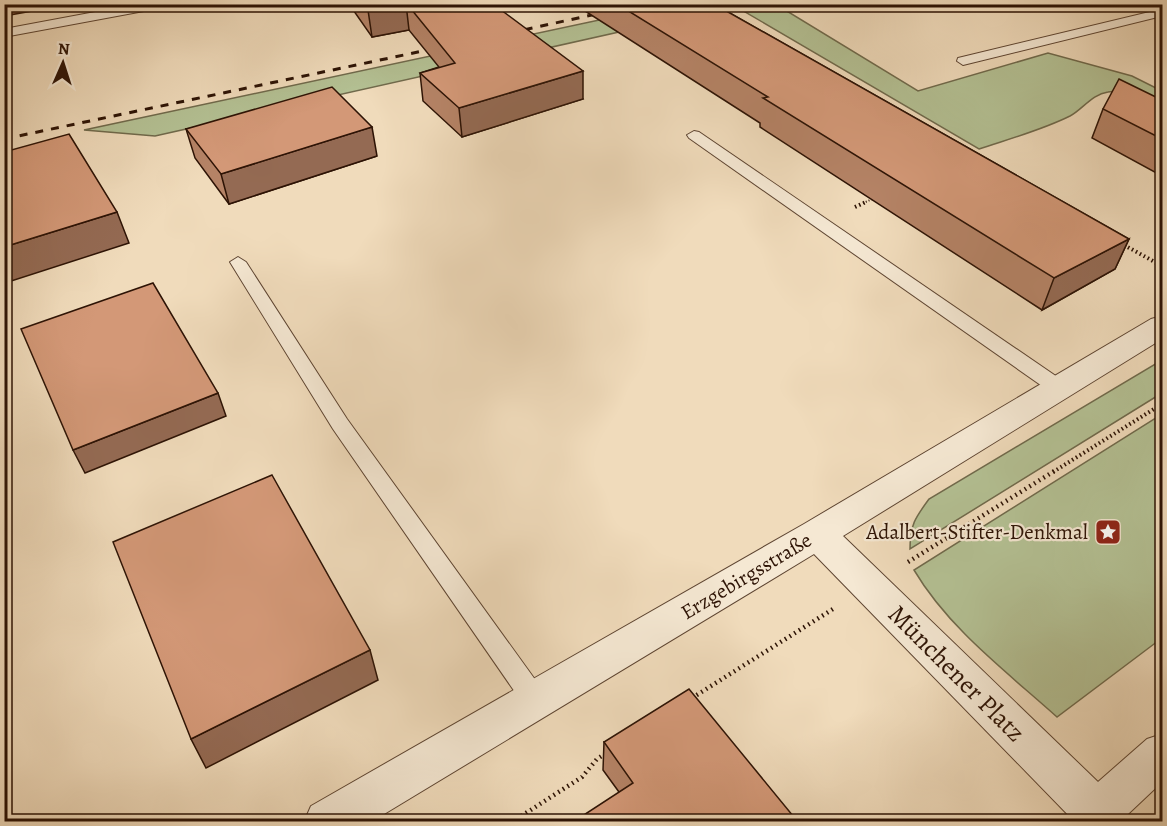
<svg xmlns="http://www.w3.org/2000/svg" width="1167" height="826" font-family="Alegreya,serif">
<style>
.green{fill:#b4c194;stroke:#706a4c;stroke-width:1.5}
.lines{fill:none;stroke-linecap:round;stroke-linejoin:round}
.service-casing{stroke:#5e4532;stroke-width:2}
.minor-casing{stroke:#5e4532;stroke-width:2}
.path-far2{stroke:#2d1305;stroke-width:2;stroke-dasharray:1 2;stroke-linecap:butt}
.path-far1{stroke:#2d1305;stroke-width:4;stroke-dasharray:1.5 3;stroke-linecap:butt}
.path{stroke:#2d1305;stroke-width:4.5;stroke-dasharray:1.5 4;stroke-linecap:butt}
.service{fill:#f5e8d3;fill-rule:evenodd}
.minor{fill:#f5e8d3;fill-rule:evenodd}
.rail{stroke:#2d1305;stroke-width:3;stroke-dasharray:8 8;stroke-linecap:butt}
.wall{fill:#b58366;stroke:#2d1305;stroke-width:1.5}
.shaded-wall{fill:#946a53;stroke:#2d1305;stroke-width:1.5}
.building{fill:#d39877;stroke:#2d1305;stroke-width:1.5}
.labels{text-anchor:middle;stroke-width:4.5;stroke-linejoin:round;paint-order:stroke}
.poi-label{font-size:21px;fill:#2d1305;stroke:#f5e8d3;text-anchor:end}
.street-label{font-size:21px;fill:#2d1305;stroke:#f5e8d3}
.near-street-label{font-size:26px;fill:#2d1305;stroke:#f5e8d3}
</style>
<rect width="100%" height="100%" fill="#f0dbbb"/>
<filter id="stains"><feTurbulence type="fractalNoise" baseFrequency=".00333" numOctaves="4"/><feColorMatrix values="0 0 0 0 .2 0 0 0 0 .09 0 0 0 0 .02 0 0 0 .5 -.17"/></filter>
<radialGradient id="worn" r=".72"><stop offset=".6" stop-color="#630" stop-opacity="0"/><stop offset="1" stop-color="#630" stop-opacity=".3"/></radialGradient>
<g class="green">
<path d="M674 4 777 5 918 91 1048 53 1132 76 1162 91V99C1146 96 1125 89 1108 92 1092 94 1083 109 1070 116 1042 130 1009 139 979 149L735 6 155 136 84 130Z"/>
<path d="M1162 360V393L910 549C910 525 915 518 929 499Z"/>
<path d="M1162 414V638L1057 717C1007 672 949 629 914 570Z"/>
</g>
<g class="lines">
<defs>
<g id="service">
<polygon points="138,4 166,4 160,8 4,37 4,29"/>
<polygon points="1162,9 1162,16 963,65 957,61 958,58"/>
<polygon points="694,131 699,132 1066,383 1069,388 1066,393 1059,395 1052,393 689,138 687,135"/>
<polygon points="238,257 246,262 347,419 544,692 547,700 544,708 535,711 526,708 333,429 230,262"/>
</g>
<polygon id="minor" points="1162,316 1162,339 843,536 1098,782 1147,739 1162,734 1162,782 1127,815 1130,822 1075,822 814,554 371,822 304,822 311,806 804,524 1151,319"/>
</defs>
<use href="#service" class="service-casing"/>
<use href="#minor" class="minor-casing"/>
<polyline class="path-far2" points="863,203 875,198"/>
<g class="path-far1">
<polyline points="855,207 866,202"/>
<polyline points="1124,245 1162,266"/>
<polyline points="1053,472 1162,404"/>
</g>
<g class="path">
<polyline points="908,562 1056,470"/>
<polyline points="692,698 833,609"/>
<polyline points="4,806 11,822"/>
<polyline points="512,822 582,777 597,759 608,752"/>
</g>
<use href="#service" class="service"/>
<use href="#minor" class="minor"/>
<g class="rail">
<polyline points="509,33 606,12"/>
<polyline points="4,139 442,47"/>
</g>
</g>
<g class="wall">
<polygon points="349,4 493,4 583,99 462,137 423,101 420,73 439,67 409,30 372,37"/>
<polygon points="574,4 714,4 1129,239 1115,269 1042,310 760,127 760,123"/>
<polygon points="1162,100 1162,176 1092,138 1103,109"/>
<polygon points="186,129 377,156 229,204 195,158"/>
<polygon points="604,742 798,822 619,792 603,770"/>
</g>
<g class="shaded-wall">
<polygon points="4,4 71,4 4,16"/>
<polygon points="396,4 406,4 409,30 372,37 368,10"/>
<polygon points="583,71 583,99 462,137 459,108"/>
<polygon points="372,127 377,156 229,204 221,174"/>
<polygon points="117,212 129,243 5,283 4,247"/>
<polygon points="1129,239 1115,269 1042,310 1054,278"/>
<polygon points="218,393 226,416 85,473 73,450"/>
<polygon points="370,650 378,680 206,768 191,739"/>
</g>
<g class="building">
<polygon points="364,4 396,4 368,10"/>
<polygon points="407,4 493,4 583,71 459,108 420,73 455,63"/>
<polygon points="617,4 714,4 1129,239 1054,278 763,98 768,97"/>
<polygon points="1119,79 1162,100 1162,139 1103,109"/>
<polygon points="332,87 372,127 221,174 186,129"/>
<polygon points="69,134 117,212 4,247 4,152"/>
<polygon points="153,283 218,393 73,450 21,329"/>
<polygon points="272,475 370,650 191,739 113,542"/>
<polygon points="689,689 798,822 573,822 633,783 604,742"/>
</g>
<defs>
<symbol id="sight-square" viewBox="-11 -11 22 22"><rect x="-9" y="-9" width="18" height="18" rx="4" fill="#8f2418" stroke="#f5e8d3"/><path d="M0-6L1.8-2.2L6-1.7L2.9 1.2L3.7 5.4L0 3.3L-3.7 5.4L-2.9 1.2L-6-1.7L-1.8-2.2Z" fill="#fff"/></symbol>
</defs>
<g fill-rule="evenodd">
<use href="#sight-square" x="1093" y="517" width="30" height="30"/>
</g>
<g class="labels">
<g class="poi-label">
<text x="1088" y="539">Adalbert-Stifter-Denkmal</text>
</g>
<g class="street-label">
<text transform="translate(746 576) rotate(-31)" y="7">Erzgebirgsstraße</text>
</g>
<g class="near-street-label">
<text transform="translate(957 673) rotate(45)" y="9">Münchener Platz</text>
</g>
</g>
<rect width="1167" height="826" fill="none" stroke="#f0dbbb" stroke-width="24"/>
<rect x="6" y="6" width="1155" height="814" fill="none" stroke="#2d1305" stroke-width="3"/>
<rect x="12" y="12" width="1143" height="802" fill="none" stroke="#2d1305" stroke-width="1.5"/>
<g transform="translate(63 63) rotate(3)" stroke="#f5e8d3" stroke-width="4.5" paint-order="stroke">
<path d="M0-4.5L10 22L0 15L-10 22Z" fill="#2d1305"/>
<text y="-9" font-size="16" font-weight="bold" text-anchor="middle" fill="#2d1305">N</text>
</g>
<rect width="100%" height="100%" filter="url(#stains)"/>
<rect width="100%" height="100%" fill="url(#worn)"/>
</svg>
